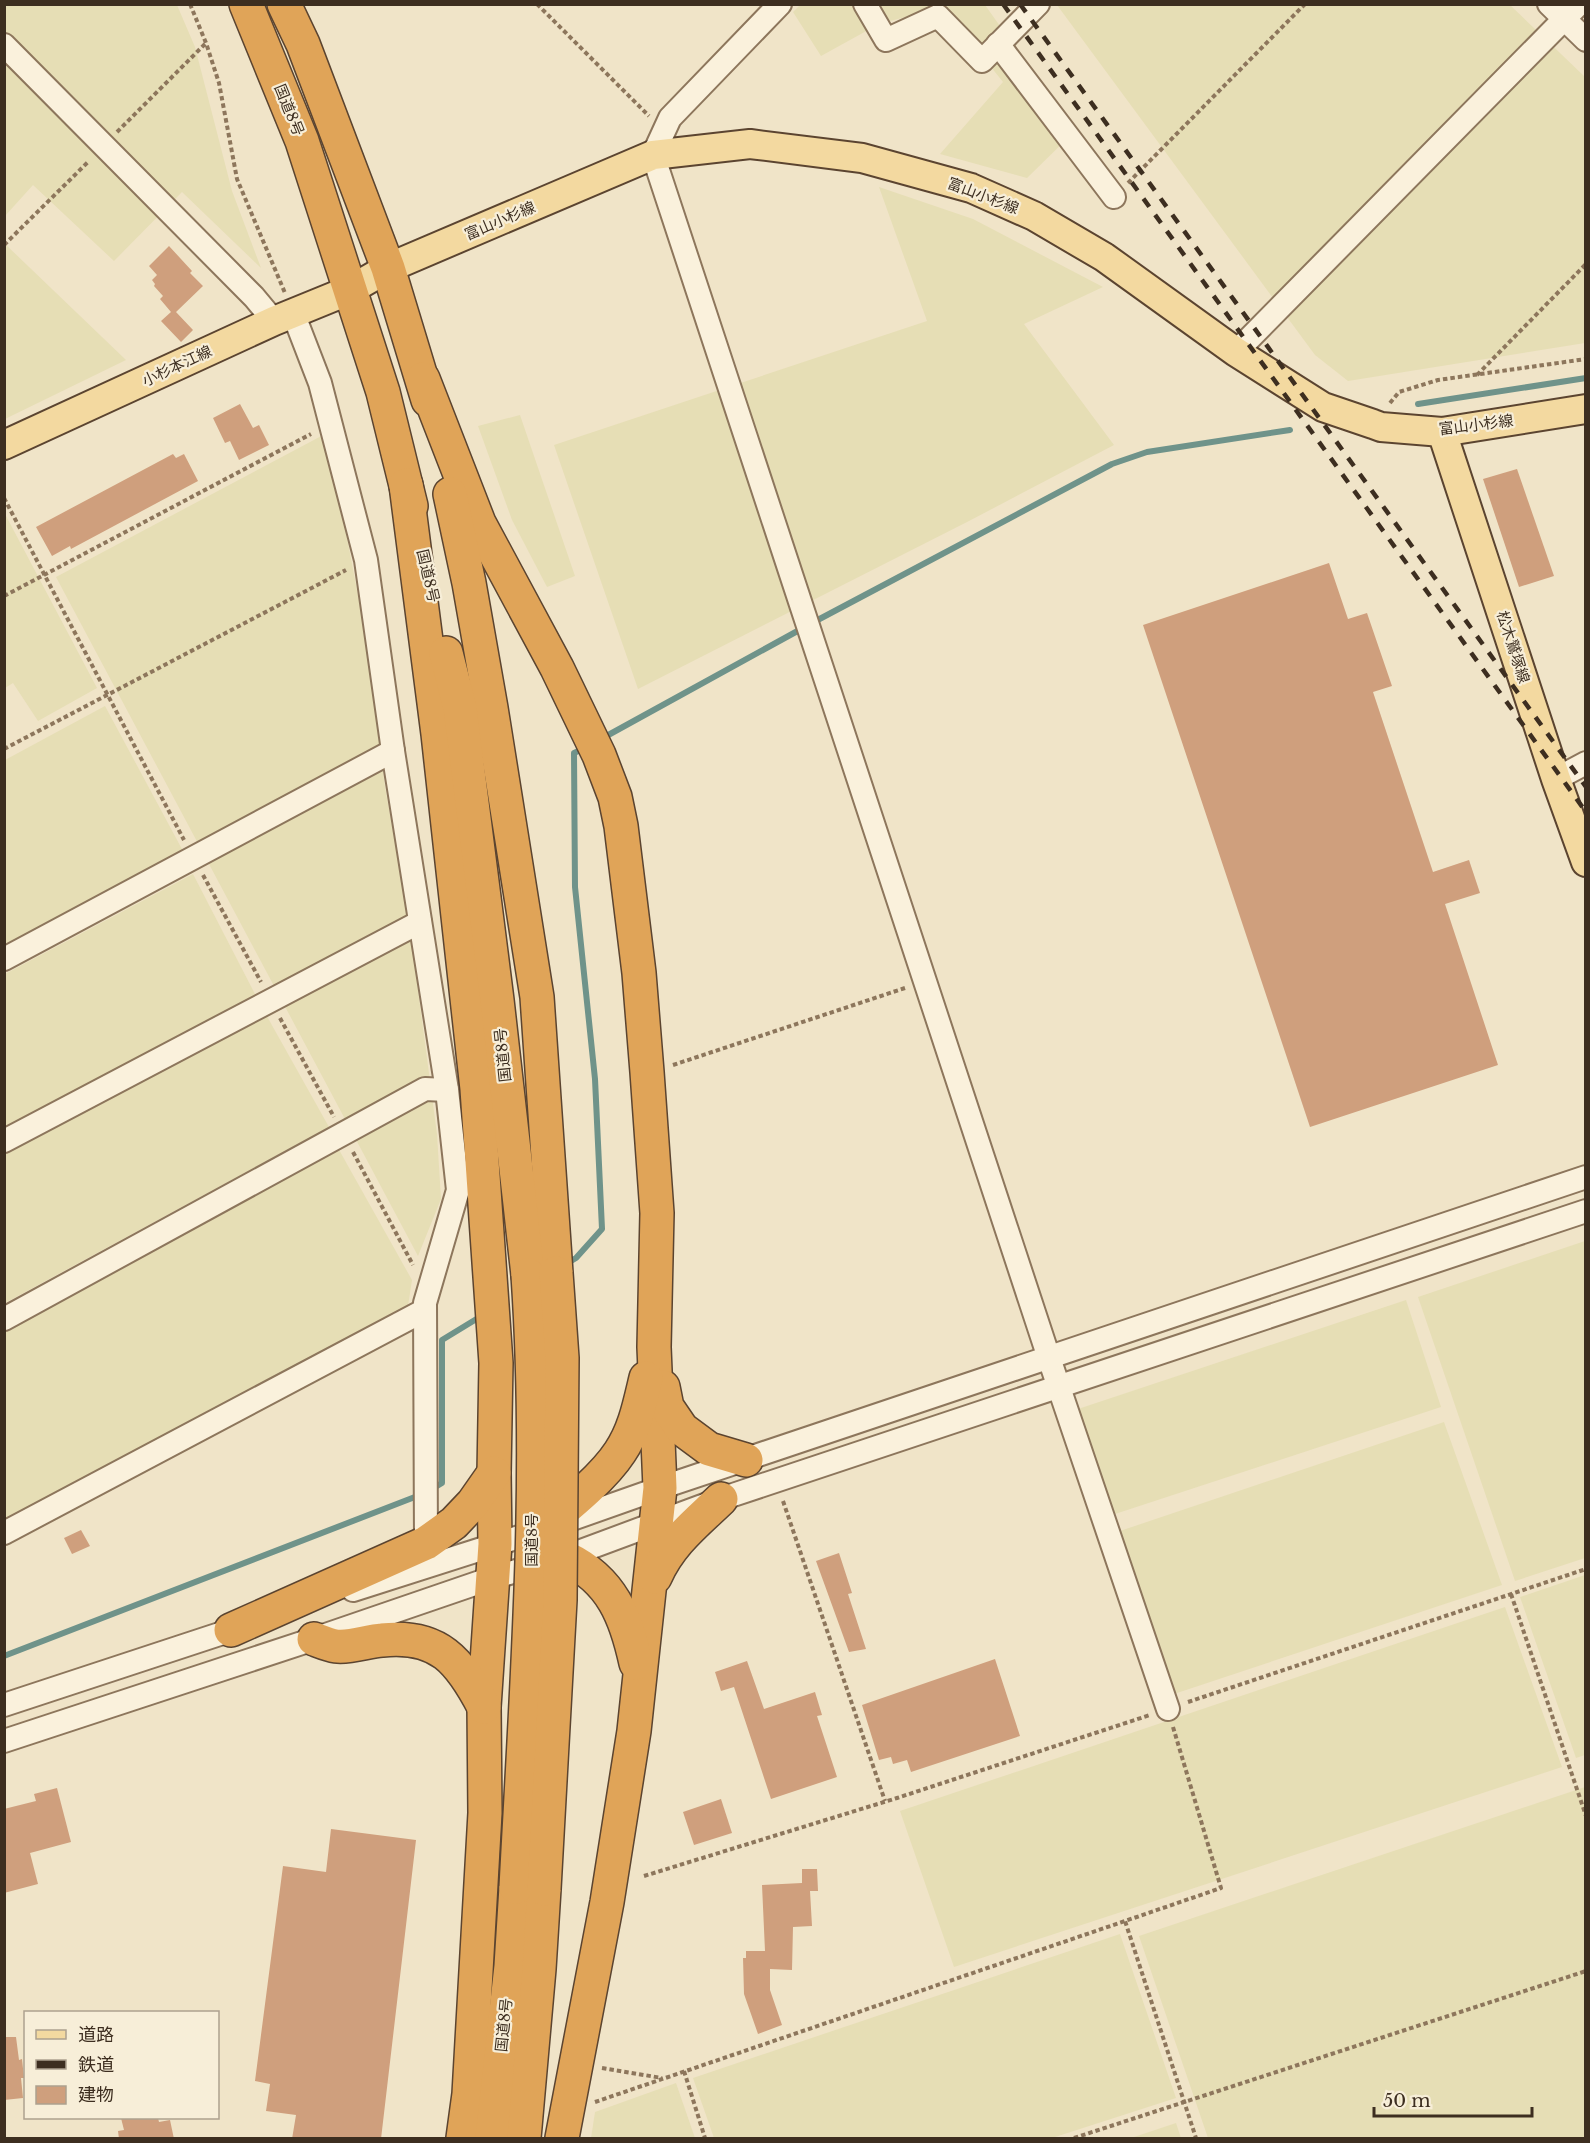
<svg xmlns="http://www.w3.org/2000/svg" width="1590" height="2143" font-family="'Libre Baskerville','Noto Sans JP',serif">
<style>
.farmland{fill:#e6deb5}
.lines{fill:none;stroke-linecap:round;stroke-linejoin:round}
.stream{stroke:#6f938a;stroke-width:6}
.building{fill:#cf9f7d}
.minor-casing{stroke:#8d765c;stroke-width:26}
.major-casing{stroke:#5b4430;stroke-width:32}
.highway-casing{stroke:#5b4430;stroke-width:36}
.path{stroke:#8d765c;stroke-width:4;stroke-dasharray:4.5 3;stroke-linecap:butt}
.minor{stroke:#faf1dc;stroke-width:22}
.major{stroke:#f3d9a0;stroke-width:28}
.highway{stroke:#e0a458;stroke-width:33}
.rail{stroke:#3d2e20;stroke-width:4.5;stroke-dasharray:10 10;stroke-linecap:butt}
.highway-bridge-casing{stroke:#5b4430;stroke-width:36;stroke-linecap:butt}
.highway-bridge{stroke:#e0a458;stroke-width:33}
.labels{text-anchor:middle;stroke-width:4.5;stroke-linejoin:round;paint-order:stroke}
.street-label{font-size:15px;fill:#3d2e20;stroke:#f7eed8}
</style>
<rect width="100%" height="100%" fill="#f0e4c8"/>
<g class="farmland">
<polygon points="801,4 985,5 1075,131 1027,178 940,154 1003,82 943,7 879,24 821,56 793,12"/>
<polygon points="5,5 177,5 195,47 232,191 261,268 182,192 114,261 33,185 5,216"/>
<polygon points="1057,5 1510,5 1585,77 1585,343 1348,381 1315,355"/>
<polygon points="879,187 973,219 1103,287 1024,324 1114,445 969,521 638,689 554,445 927,321"/>
<polygon points="4,243 126,360 5,419 4,419"/>
<polygon points="520,415 575,576 547,587 512,520 478,426"/>
<polygon points="327,433 365,632 385,787 408,914 437,1134 441,1199 418,1256 56,577"/>
<polygon points="5,514 97,688 38,721 13,683 5,688"/>
<polygon points="105,706 183,851 5,945 5,760"/>
<polygon points="193,874 256,996 5,1129 5,974"/>
<polygon points="264,1011 329,1127 5,1303 5,1151"/>
<polygon points="338,1148 412,1280 408,1306 5,1519 5,1332"/>
<polygon points="1585,1241 1585,1558 1515,1581 1418,1297"/>
<polygon points="1406,1300 1441,1407 1112,1515 1078,1409"/>
<polygon points="1444,1422 1502,1585 1174,1694 1117,1532"/>
<polygon points="1585,1575 1585,1755 1576,1758 1520,1597"/>
<polygon points="1505,1607 1562,1767 954,1967 900,1811"/>
<polygon points="1585,1787 1585,2138 1208,2138 1139,1936"/>
<polygon points="1120,1934 1176,2098 1052,2138 714,2138 693,2078"/>
<polygon points="676,2083 695,2138 591,2138 595,2112"/>
<polygon points="1176,2123 1181,2138 1131,2138"/>
</g>
<g class="lines">
<g class="stream">
<polyline points="1418,404 1586,378"/>
<polyline points="812,623 1112,464 1147,452 1290,430"/>
<polyline points="601,739 803,628"/>
<polyline points="566,1264 576,1258 602,1229 595,1079 575,887 574,753 585,748"/>
<polyline points="432,1489 442,1483 442,1340 483,1315"/>
<polyline points="4,1656 420,1495"/>
</g>
</g>
<g class="building">
<polygon points="169,246 192,271 190,273 203,286 176,312 193,330 181,342 161,321 171,312 160,299 163,296 154,286 155,284 152,280 157,275 149,266"/>
<polygon points="240,404 253,428 259,425 269,445 239,460 230,441 225,443 213,418"/>
<polygon points="173,454 176,458 184,454 198,481 71,549 70,546 52,556 36,527"/>
<polygon points="1517,469 1554,576 1519,587 1483,479"/>
<polygon points="1329,563 1348,619 1367,613 1392,686 1373,692 1433,872 1469,860 1480,893 1445,904 1498,1065 1310,1127 1143,625"/>
<polygon points="81,1530 90,1546 72,1554 64,1538"/>
<polygon points="839,1553 852,1593 848,1594 866,1649 849,1652 816,1561"/>
<polygon points="995,1659 1020,1736 911,1772 907,1760 893,1764 891,1757 879,1760 862,1705"/>
<polygon points="747,1661 764,1709 815,1692 822,1715 817,1716 837,1777 771,1799 734,1687 721,1691 715,1672"/>
<polygon points="57,1788 71,1842 30,1853 38,1884 4,1893 4,1809 36,1801 34,1794"/>
<polygon points="721,1799 732,1833 694,1845 683,1812"/>
<polygon points="331,1829 416,1840 381,2139 292,2139 296,2115 266,2111 270,2084 255,2081 283,1866 326,1872"/>
<polygon points="802,1869 817,1869 818,1891 810,1891 812,1926 793,1927 792,1970 770,1969 770,1990 782,2025 758,2034 744,1994 743,1958 746,1958 746,1951 765,1951 762,1885 802,1883"/>
<polygon points="4,2037 16,2037 19,2060 22,2059 24,2078 21,2078 23,2098 4,2100"/>
<polygon points="121,2118 158,2118 159,2122 170,2120 174,2139 119,2139 118,2131 124,2130"/>
</g>
<g class="lines">
<defs>
<g id="minor">
<polyline points="780,4 670,118 653,155 1049,1358 1168,1709"/>
<polyline points="865,4 886,40 938,16 982,61 1038,4"/>
<polyline points="1549,4 1586,40"/>
<polyline points="998,44 1114,197"/>
<polyline points="4,45 254,297 274,321"/>
<polyline points="293,313 320,383 366,560 393,751 447,1090 458,1190 425,1303 426,1543"/>
<polyline points="1236,352 1579,4"/>
<polyline points="1556,779 1586,763"/>
<polyline points="4,959 393,751"/>
<polyline points="4,1141 420,922"/>
<polyline points="4,1319 425,1089 447,1090"/>
<polyline points="4,1533 425,1310"/>
<polyline points="353,1590 538,1531 660,1488 1586,1177"/>
<polyline points="4,1705 244,1626"/>
<polyline points="4,1741 314,1639 492,1578 565,1557 721,1499 1586,1211"/>
</g>
<g id="major">
<polyline points="1442,432 1556,779 1586,862"/>
<polyline points="4,445 274,321 350,290 388,268 653,155 750,144 862,158 971,188 1034,216 1104,257 1236,352 1323,407 1373,424 1381,427 1442,432 1586,409"/>
</g>
<g id="highway">
<polyline points="246,4 302,141 383,392 411,506"/>
<polyline points="284,4 303,44 388,268 428,400"/>
<polyline points="423,379 479,523 557,668 599,755 615,797 621,826 639,973 647,1072 657,1213 654,1347 660,1488 634,1731 607,1902 562,2138"/>
<polyline points="406,485 438,734 477,1089 496,1363 494,1473 495,1544 484,1707 485,1813 469,2094 463,2138"/>
<polyline points="450,494 469,583 491,708 537,997 556,1273"/>
<polyline points="446,653 460,708 497,1000 528,1275"/>
<polyline points="663,1387 667,1407 682,1429 709,1449 746,1460"/>
<path d="M544 1526C568 1506 603 1478 620 1452 635 1430 640 1403 646 1378"/>
<path d="M534 1551C544 1553 557 1553 566 1558 612 1580 626 1617 636 1663"/>
<path d="M655 1577C670 1543 695 1524 721 1499"/>
<polyline points="231,1630 426,1543 454,1523 473,1503 494,1473"/>
<path d="M314 1639C322 1642 329 1645 336 1646 350 1648 368 1641 382 1640 439 1634 460 1661 484 1707"/>
<polyline points="492,2138 511,1966 516,1887"/>
<polyline points="524,2138 539,1969 544,1889"/>
</g>
</defs>
<use href="#minor" class="minor-casing"/>
<use href="#major" class="major-casing"/>
<use href="#highway" class="highway-casing"/>
<g class="path">
<polyline points="190,4 206,43 219,83 237,179 285,293"/>
<polyline points="537,4 649,116"/>
<polyline points="117,132 206,43"/>
<polyline points="1128,183 1305,4"/>
<polyline points="4,245 89,161"/>
<polyline points="1477,375 1586,264"/>
<polyline points="1390,403 1399,392 1438,380 1586,359"/>
<polyline points="4,498 184,840"/>
<polyline points="4,596 311,434"/>
<polyline points="4,749 346,570"/>
<polyline points="203,875 261,982"/>
<polyline points="280,1018 334,1117"/>
<polyline points="673,1065 905,988"/>
<polyline points="353,1152 413,1265"/>
<polyline points="783,1501 885,1801"/>
<polyline points="1511,1594 1586,1816"/>
<polyline points="1188,1702 1586,1569"/>
<polyline points="1173,1727 1221,1888 1125,1921 1196,2138"/>
<polyline points="644,1876 897,1798 1150,1715"/>
<polyline points="602,2068 662,2078"/>
<polyline points="684,2071 705,2138"/>
<polyline points="595,2102 1125,1921"/>
<polyline points="1074,2138 1586,1971"/>
</g>
<use href="#minor" class="minor"/>
<use href="#major" class="major"/>
<use href="#highway" class="highway"/>
<g class="rail">
<polyline points="1003,4 1586,812"/>
<polyline points="1020,4 1586,787"/>
</g>
<defs>
<g id="highway-bridge">
<path d="M516 1887C527 1683 542 1479 528 1275"/>
<polyline points="544,1889 560,1600 562,1358 556,1273"/>
</g>
</defs>
<use href="#highway-bridge" class="highway-bridge-casing"/>
<use href="#highway-bridge" class="highway-bridge"/>
</g>
<g class="labels">
<g class="street-label">
<text transform="translate(289 110) rotate(68)" y="5">国道8号</text>
<text transform="translate(983 196) rotate(21)" y="5">富山小杉線</text>
<text transform="translate(500 221) rotate(-23)" y="5">富山小杉線</text>
<text transform="translate(177 366) rotate(-25)" y="5">小杉本江線</text>
<text transform="translate(1476 425) rotate(-7)" y="5">富山小杉線</text>
<text transform="translate(428 576) rotate(77)" y="5">国道8号</text>
<text transform="translate(1513 647) rotate(72)" y="5">松木鷲塚線</text>
<text transform="translate(503 1055) rotate(-96)" y="5">国道8号</text>
<text transform="translate(532 1540) rotate(-90)" y="5">国道8号</text>
<text transform="translate(504 2025) rotate(-84)" y="5">国道8号</text>
</g>
</g>
<rect width="1590" height="2143" fill="none" stroke="#3d2e20" stroke-width="12"/>
<rect x="24" y="2011" width="195" height="108" fill="#f7eed8" stroke="#ada18e" stroke-width="1.5"/>
<rect x="36" y="2030" width="30" height="9" fill="#f3d9a0" stroke="#ada18e" stroke-width="1.5"/>
<text x="78" y="2041" font-size="18" fill="#3d2e20">道路</text>
<rect x="36" y="2060" width="30" height="9" fill="#3d2e20" stroke="#ada18e" stroke-width="1.5"/>
<text x="78" y="2071" font-size="18" fill="#3d2e20">鉄道</text>
<rect x="36" y="2086" width="30" height="18" fill="#cf9f7d" stroke="#ada18e" stroke-width="1.5"/>
<text x="78" y="2101" font-size="18" fill="#3d2e20">建物</text>
<path d="M1374 2107v9h158v-9" fill="none" stroke="#3d2e20" stroke-width="3"/>
<text x="1383" y="2107" font-size="18" fill="#3d2e20" stroke="#f7eed8" stroke-width="4.5" paint-order="stroke">50 m</text>
</svg>
